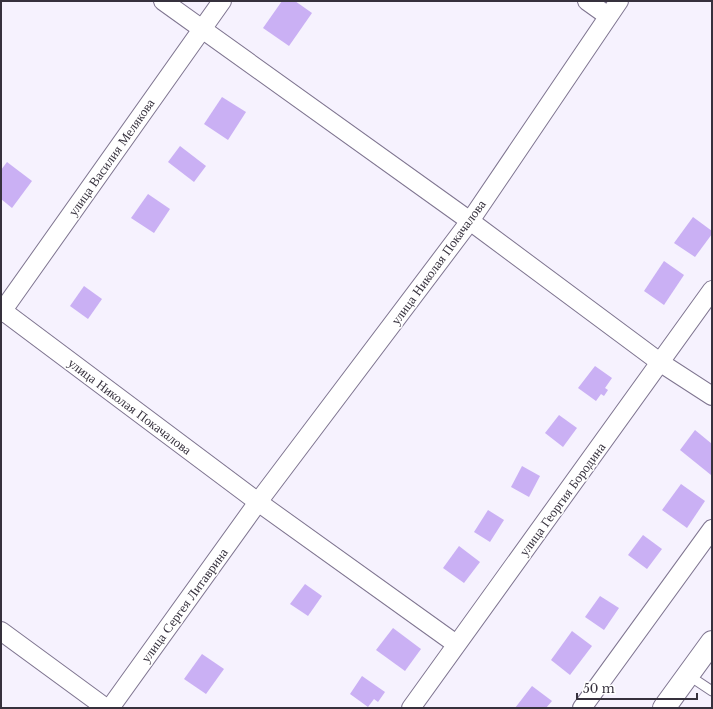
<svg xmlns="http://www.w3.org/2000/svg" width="713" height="709" font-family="'Libre Baskerville',serif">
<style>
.building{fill:#cab0f4}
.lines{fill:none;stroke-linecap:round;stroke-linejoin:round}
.service-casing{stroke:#7f7590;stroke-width:11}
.minor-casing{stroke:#7f7590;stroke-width:20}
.secondary-casing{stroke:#7f7590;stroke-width:24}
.service{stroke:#fff;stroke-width:9}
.minor{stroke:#fff;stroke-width:18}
.secondary{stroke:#fff;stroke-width:22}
.labels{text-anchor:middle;stroke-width:3;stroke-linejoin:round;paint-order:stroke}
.street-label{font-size:13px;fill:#36313d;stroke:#fff}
</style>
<rect width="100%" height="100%" fill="#f6f2fe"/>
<g class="building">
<polygon points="282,1 295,1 312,13 289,46 263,28"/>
<polygon points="222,97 246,112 228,140 204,124"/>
<polygon points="180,146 206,166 194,182 168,162"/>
<polygon points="7,162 32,181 12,208 1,199 1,170"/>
<polygon points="148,194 170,209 154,233 131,218"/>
<polygon points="693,217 712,231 712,234 695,257 674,243"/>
<polygon points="664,261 684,275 664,305 644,291"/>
<polygon points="84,286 102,299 88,319 70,306"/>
<polygon points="595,366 612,378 605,388 608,390 604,396 601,394 596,401 578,388"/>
<polygon points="559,415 577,428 563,447 545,433"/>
<polygon points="695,430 712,444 711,475 680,450"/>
<polygon points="522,466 540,476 529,497 511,487"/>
<polygon points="681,484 705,501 687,528 662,510"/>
<polygon points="488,510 504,520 490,542 474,532"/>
<polygon points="643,535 662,549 647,569 628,555"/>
<polygon points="459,546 480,562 464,583 443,568"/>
<polygon points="305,584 322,596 308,616 290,604"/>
<polygon points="600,596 619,608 604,630 585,617"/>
<polygon points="393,628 421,649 405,671 376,650"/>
<polygon points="572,631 592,646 570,675 551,660"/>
<polygon points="202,654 224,669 206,694 184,679"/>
<polygon points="362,676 385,692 378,702 374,699 368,707 350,694"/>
<polygon points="532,686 552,701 546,708 515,708"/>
</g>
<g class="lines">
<defs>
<polyline id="service" points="688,675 712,691"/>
<g id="minor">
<polyline points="163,1 470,221 661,363 712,396"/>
<polyline points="587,1 608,16"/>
<polyline points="3,311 258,502 456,644"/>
<polyline points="1,313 222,1"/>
<polyline points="1,631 106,708"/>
<polyline points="110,708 258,502 470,221 619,1"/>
<polyline points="411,708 712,290"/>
<polyline points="582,708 712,529"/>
</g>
<polyline id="secondary" points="664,708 712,642"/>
</defs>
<use href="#service" class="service-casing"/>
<use href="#minor" class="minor-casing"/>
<use href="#secondary" class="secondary-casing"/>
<use href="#service" class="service"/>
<use href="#minor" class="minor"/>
<use href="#secondary" class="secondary"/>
</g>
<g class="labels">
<g class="street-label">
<text transform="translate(111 157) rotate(-55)" y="5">улица Василия Мелякова</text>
<text transform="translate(438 262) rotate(-54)" y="5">улица Николая Покачалова</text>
<text transform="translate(130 406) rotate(37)" y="5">улица Николая Покачалова</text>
<text transform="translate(562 499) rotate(-54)" y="5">улица Георгия Бородина</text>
<text transform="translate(184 605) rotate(-54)" y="5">улица Сергея Литаврина</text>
</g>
</g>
<rect width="713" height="709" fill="none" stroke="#36313d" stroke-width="4"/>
<path d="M577 693v6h120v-6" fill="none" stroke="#36313d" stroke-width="2"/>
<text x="583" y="693" font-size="12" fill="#36313d" stroke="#ffffff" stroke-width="3" paint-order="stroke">50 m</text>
</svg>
